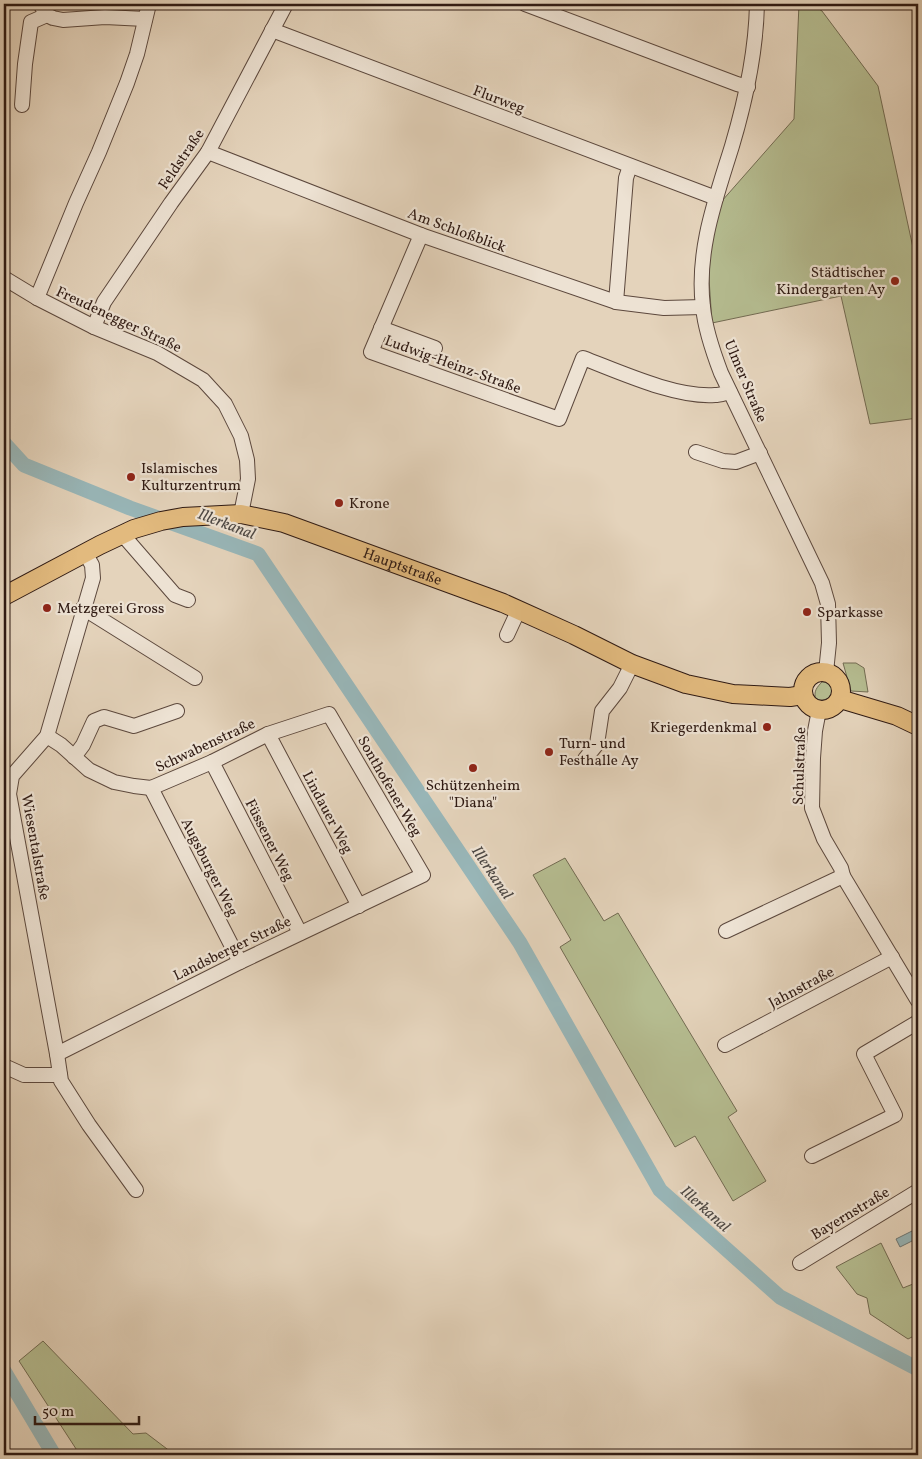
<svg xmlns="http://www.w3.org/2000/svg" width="922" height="1459" font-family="Vollkorn,serif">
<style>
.green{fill:#b5bc90;stroke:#726b52}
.water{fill:#98b6b8;stroke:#6e7876}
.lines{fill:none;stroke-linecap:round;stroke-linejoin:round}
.canal{stroke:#98b6b8;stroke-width:15}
.minor-casing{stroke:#5c483d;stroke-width:16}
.major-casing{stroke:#2f1a13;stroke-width:20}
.minor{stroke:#ede2d3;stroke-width:14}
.major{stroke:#e2ba7e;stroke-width:18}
.poi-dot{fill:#8f2418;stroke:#ede2d3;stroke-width:2}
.labels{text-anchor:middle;stroke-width:4.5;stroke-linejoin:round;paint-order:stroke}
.street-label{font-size:15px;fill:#2f1a13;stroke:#ede2d3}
.poi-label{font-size:15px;fill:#2f1a13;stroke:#ede2d3;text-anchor:start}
.water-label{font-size:16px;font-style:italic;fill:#4e4945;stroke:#ede2d3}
</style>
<rect width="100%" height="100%" fill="#e4d3bb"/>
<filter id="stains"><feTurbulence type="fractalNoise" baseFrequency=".004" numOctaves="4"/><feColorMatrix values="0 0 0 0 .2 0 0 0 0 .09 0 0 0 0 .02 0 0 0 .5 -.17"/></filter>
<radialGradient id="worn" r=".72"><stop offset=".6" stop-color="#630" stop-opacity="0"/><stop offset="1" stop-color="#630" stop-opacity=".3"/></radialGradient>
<g class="green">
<polygon points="799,4 811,4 822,11 878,86 918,271 918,418 870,424 841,296 712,323 707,249 721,202 794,119"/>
<polygon points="843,663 856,663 864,668 868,692 851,691"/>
<path d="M822 682H828C840 692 829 703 816 699 813 692 817 687 822 682Z"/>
<polygon points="565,858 604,921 618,913 737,1111 728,1117 766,1181 733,1201 695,1136 675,1147 560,947 571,940 533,875"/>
<polygon points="881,1243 903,1288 918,1282 918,1334 908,1339 870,1314 867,1298 857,1294 836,1267"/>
<polygon points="43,1341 133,1434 146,1433 175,1455 80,1455 19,1361"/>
</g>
<polygon class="water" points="912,1231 916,1239 900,1247 896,1239"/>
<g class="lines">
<g class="canal">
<polyline points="4,443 24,465 130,508 258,554 520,943 660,1190 780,1297 918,1369"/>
<polyline points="4,1371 54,1455"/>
</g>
<defs>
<g id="minor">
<polyline points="40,4 47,15 53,18 63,20 105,17 145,19"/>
<polyline points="525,4 737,84 748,87"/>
<path d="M757 4C756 53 746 99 732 146 716 198 696 251 703 307 705 329 713 352 721 373L822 583 828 604 829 643 826 672"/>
<polyline points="272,30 716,198"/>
<polyline points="22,105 25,64 31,22 47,15"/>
<polyline points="208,152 421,235 616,302 664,308 703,307"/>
<path d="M421 235 371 352 559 419 583 358C620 372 676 398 715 395 720 395 725 393 730 392"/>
<polyline points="4,278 37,298 94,327 157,353 203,380 225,404 241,436 247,460 248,479 241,514"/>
<polyline points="37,298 76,203 99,152 127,83 137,54 149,4"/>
<polyline points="616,302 626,178 630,166"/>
<polyline points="94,327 104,302 171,203 208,152 286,4"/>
<polyline points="381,328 435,348"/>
<polyline points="696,452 723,461 736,462 760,453"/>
<polyline points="122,534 175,595 188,600"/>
<polyline points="85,553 92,565 93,578 47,736 12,776 9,794 57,1054 61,1081 89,1125 136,1190"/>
<polyline points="83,608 195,678"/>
<polyline points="507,635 519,609"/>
<polyline points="819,710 815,731 813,758 812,808 824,839 841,868 843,876 918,1001"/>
<polyline points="268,734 359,906"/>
<polyline points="47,736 61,745 89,770 114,782 134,786 151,788 212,762 268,734 329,714 423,875 240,962 57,1054"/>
<polyline points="74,757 83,745 94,721 104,717 134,726 177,711"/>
<polyline points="585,759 597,744 602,711 620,688 632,664"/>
<polyline points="212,762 300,933"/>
<polyline points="151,788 240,962"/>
<polyline points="726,931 843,876"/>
<polyline points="725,1045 892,957"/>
<polyline points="4,1066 24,1075 60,1075"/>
<polyline points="812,1156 895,1115 864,1054 918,1022"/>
<polyline points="800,1263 918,1191"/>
</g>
<g id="major">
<path id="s1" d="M4 596 100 545 134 529 161 521 183 517 241 514 284 523 503 603 574 635 632 664 686 684 733 694 790 697 803 695"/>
<circle cx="822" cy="691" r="19"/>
<polyline points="840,699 897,716 918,726"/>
</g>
</defs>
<use href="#minor" class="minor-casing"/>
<use href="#major" class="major-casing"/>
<use href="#minor" class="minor"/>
<use href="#major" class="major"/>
</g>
<g class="poi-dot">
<circle cx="895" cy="281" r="5"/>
<circle cx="131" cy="477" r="5"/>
<circle cx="339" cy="503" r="5"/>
<circle cx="47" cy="608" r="5"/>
<circle cx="807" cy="612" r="5"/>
<circle cx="767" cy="727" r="5"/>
<circle cx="549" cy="752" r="5"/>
<circle cx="473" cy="768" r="5"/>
</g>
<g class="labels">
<g class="street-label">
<text transform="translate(499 99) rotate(21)" y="5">Flurweg</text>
<text transform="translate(181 159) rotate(-56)" y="5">Feldstraße</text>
<text transform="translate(457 230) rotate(20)" y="5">Am Schloßblick</text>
<text transform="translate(119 319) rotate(25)" y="5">Freudenegger Straße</text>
<text transform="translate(453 364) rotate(20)" y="5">Ludwig-Heinz-Straße</text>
<text transform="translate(746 381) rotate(67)" y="5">Ulmer Straße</text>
<text dy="5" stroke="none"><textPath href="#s1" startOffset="425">Hauptstraße</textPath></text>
<text transform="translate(205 745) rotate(-25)" y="5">Schwabenstraße</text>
<text transform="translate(799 766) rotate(-88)" y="5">Schulstraße</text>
<text transform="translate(390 786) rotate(60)" y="5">Sonthofener Weg</text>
<text transform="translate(328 812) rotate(62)" y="5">Lindauer Weg</text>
<text transform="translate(270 840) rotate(63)" y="5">Füssener Weg</text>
<text transform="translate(36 847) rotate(80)" y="5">Wiesentalstraße</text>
<text transform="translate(210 867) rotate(63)" y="5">Augsburger Weg</text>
<text transform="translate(232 948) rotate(-26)" y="5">Landsberger Straße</text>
<text transform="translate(801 987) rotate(-28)" y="5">Jahnstraße</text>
<text transform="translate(850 1213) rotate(-31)" y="5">Bayernstraße</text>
</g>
<g class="poi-label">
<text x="885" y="277" text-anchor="end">Städtischer<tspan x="885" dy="17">Kindergarten Ay</tspan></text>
<text x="141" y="473">Islamisches<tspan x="141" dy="17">Kulturzentrum</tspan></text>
<text x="349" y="508">Krone</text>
<text x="57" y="613">Metzgerei Gross</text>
<text x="817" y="617">Sparkasse</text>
<text x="757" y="732" text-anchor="end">Kriegerdenkmal</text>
<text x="559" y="748">Turn- und<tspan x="559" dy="17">Festhalle Ay</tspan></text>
<text x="473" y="790" text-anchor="middle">Schützenheim<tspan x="473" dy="17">"Diana"</tspan></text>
</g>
<g class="water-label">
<text transform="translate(227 523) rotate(21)" y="6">Illerkanal</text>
<text transform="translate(493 872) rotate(56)" y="6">Illerkanal</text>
<text transform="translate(706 1208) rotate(42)" y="6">Illerkanal</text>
</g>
</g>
<rect width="922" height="1459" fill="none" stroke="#e4d3bb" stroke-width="20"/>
<rect x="5" y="5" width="912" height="1449" fill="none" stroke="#2f1a13" stroke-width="2.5"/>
<rect x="10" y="10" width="902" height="1439" fill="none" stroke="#2f1a13"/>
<path d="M35 1416v8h104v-8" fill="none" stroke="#2f1a13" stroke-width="2.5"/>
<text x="42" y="1416" font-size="15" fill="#2f1a13" stroke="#ede2d3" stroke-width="4" paint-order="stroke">50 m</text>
<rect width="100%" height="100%" filter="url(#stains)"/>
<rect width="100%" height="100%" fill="url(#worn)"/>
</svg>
